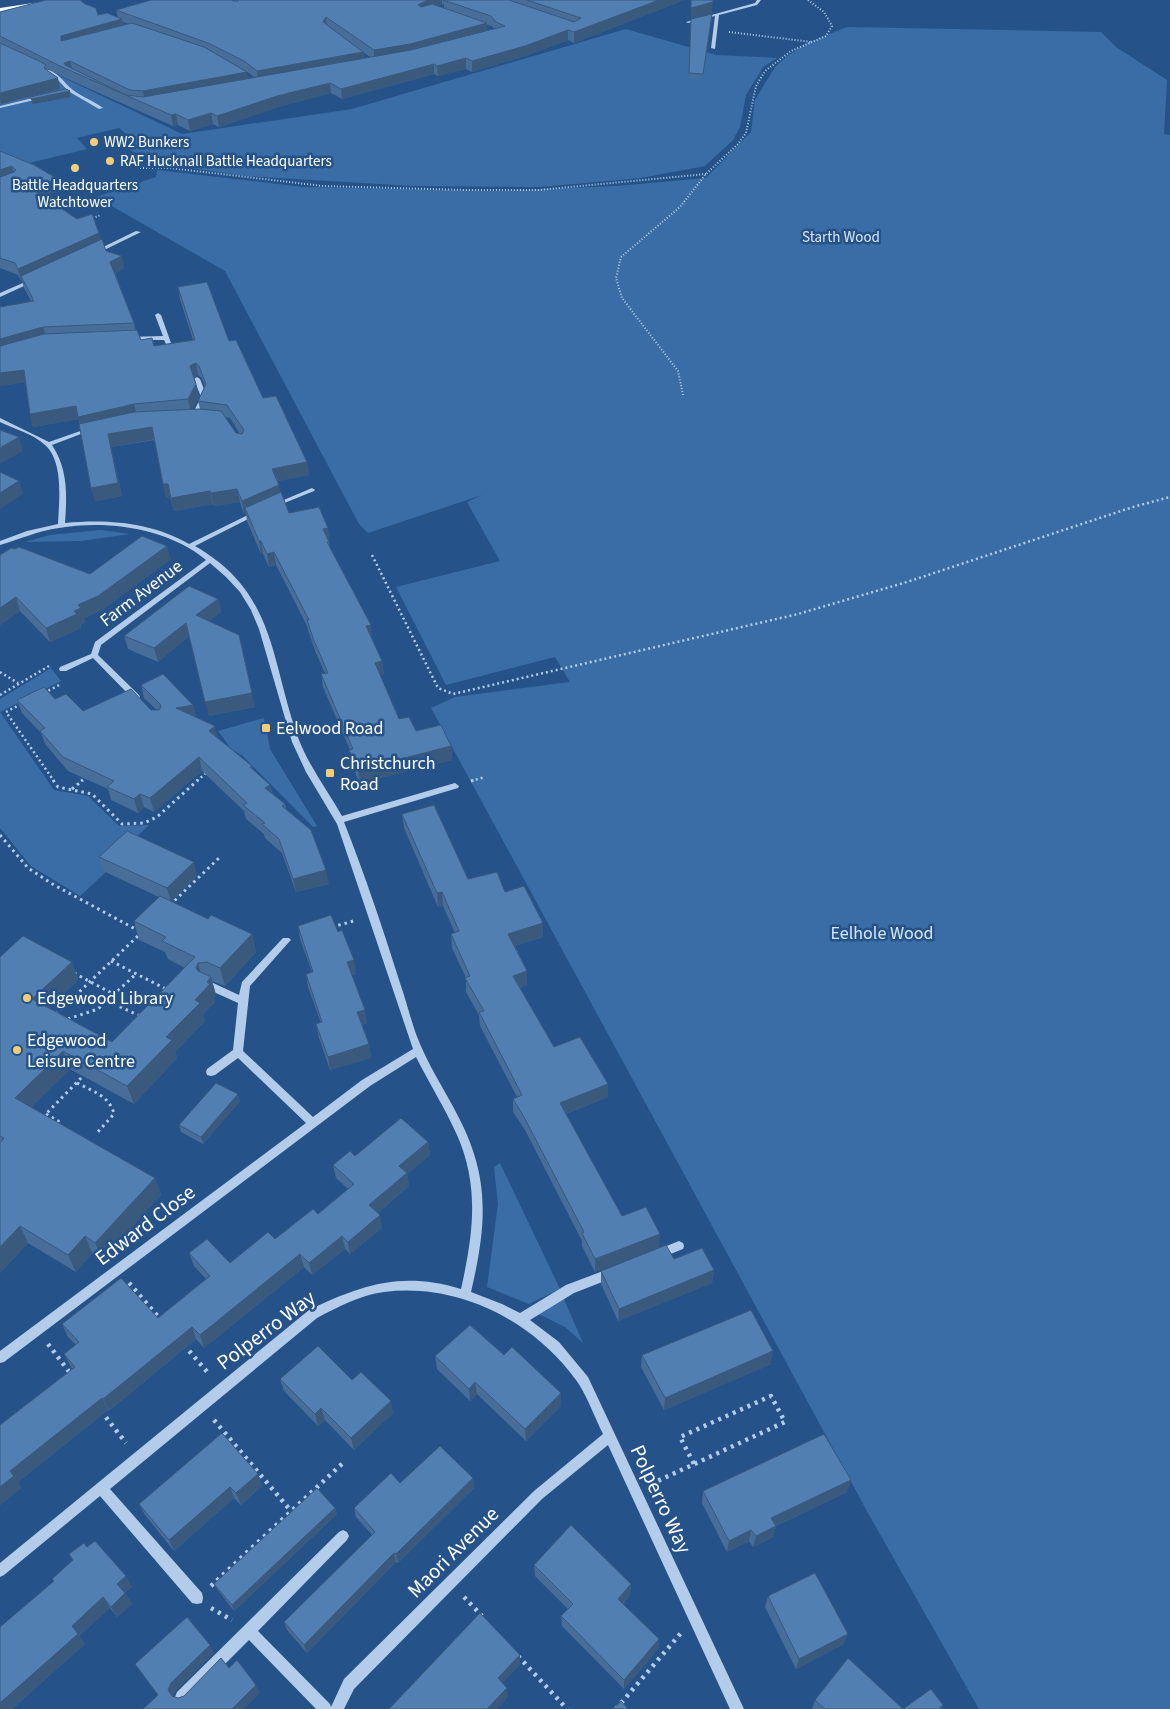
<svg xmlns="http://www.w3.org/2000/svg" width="1170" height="1709" font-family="'Source Sans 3',sans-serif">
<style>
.green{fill:#3a6da6}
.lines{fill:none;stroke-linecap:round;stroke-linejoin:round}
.path-far3{stroke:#b2cce9;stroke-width:2;stroke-dasharray:1 2;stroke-linecap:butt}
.path-far2{stroke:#b2cce9;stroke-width:2.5;stroke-dasharray:2 3;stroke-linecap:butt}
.path-far1{stroke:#b2cce9;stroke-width:3;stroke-dasharray:2.5 4;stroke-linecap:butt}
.path{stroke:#b2cce9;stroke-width:4.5;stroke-dasharray:3 5;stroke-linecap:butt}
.minor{fill:#b2cce9;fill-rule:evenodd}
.major{fill:#f5f9fe;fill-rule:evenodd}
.wall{fill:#476d99;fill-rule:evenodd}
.shaded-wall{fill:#39597d}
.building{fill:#527fb2;stroke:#39597d}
.poi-dot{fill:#f3cd76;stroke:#255389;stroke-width:2}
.labels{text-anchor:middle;stroke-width:5;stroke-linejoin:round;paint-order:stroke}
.far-poi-label{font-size:15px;fill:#fff;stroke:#255389;text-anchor:start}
.far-park-label{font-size:15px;fill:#d6e6f7;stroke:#255389}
.street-label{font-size:18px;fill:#fff;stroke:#255389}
.poi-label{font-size:18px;fill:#fff;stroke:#255389;text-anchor:start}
.park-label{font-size:18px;fill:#d6e6f7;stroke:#255389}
.near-street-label{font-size:21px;fill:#fff;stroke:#255389}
</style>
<rect width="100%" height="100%" fill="#255389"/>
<g class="green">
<polygon points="847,27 1101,32 1116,47 1167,80 1164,134 1170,135 1170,1709 979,1709 868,1513 431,708 455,697 570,682 555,657 446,685 396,587 500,561 467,502 482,495 368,533 359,524 225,271 96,197 156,177 157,170 303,187 497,191 617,186 706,178 751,132 755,100 775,67 786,57 807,43"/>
<polygon points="626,29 716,55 777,58 763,67 746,95 740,127 733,140 705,166 641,178 540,187 413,186 246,176 183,167 157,166 157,162 118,145 132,139 119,128 77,138 87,149 21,165 0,158 0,80 45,69 182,134 352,109"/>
<polygon points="101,530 130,534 81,541 25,542 50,535"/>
<polygon points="51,668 61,681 0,712 54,790 88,796 119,826 149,825 133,840 137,843 80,896 31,866 0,828 0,699"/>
<polygon points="264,718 270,749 317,826 313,827 242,755 232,750 218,731"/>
<polygon points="500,1163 560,1289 529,1304 487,1287 498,1204 494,1167"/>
<polygon points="563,1297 583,1343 565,1327 539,1314"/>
</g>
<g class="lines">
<g class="path-far3">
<polyline points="729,32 812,42"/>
<polyline points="140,168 170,168 323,186 466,190 538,190 706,174"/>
<polyline points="90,219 101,215"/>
<polyline points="683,395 678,371 622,298 616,278 621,257 680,207 706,174 738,144 746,133 756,86 765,71 791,51 826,36 832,26 824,12 808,0"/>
</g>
<g class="path-far2">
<polyline points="372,555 438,688 453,694 798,614 907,582 1133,507 1170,497"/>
<polyline points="0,672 18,683"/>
<polyline points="44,693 61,684"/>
<polyline points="0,695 49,666"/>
<polyline points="21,704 6,712 54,781"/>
<polyline points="81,781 86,777"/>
<polyline points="197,781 207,772"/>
<polyline points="471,781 485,777"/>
</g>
<g class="path-far1">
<polyline points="53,780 58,787 92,794 122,824 144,823 157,817 198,780"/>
<polyline points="471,781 475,780"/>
<polyline points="72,789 83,780"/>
<polyline points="0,835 28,868 54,885 139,931"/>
<polyline points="170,905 220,857"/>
<polyline points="332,927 357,920"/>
<polyline points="111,961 166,989"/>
<polyline points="74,973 115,995"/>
<polyline points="108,1001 142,1017"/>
<polyline points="56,1014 140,934"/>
<polyline points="68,1019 98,1009 136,974"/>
<path d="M77 1083C92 1091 110 1096 114 1114L96 1134"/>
<polyline points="46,1114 60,1122"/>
<polyline points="43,1117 86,1073"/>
</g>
<g class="path">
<polyline points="129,1283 161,1320"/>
<polyline points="48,1344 70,1373"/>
<polyline points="184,1345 209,1374"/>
<polyline points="101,1411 126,1443"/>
<polyline points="214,1420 291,1511"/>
<polyline points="651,1484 785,1422 771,1396 680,1437 694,1464"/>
<polyline points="211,1586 344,1462"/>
<polyline points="464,1597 482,1616"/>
<polyline points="211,1608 232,1620"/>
<polyline points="518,1656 567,1709"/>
<polyline points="616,1709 681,1633"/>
</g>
<g class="minor">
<polygon points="757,0 761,0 757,5 719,15 715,49 711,48 715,16 688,23 686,22 755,3"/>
<path d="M44 69C57 70 64 83 73 90 82 97 94 101 103 108L99 109 68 91 59 81 44 71Z"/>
<polygon points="41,96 43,97 43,98 0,108 0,106"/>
<polygon points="136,231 141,232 98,253 93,252"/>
<polygon points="32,279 37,280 0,297 0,293"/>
<polygon points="158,313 161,315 171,343 170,344 166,344 164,340 127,340 127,338 129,337 163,336 155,315"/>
<polygon points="197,377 200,379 207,397 197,417 194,419 191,417 201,397 194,379"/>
<path d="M0 418 49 442 89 428 91 427 94 429 52 445C68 469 67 495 65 523 107 519 151 522 189 544L254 512H258V514L195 546C277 593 270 661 299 740 310 768 328 791 342 816L455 783 459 786 458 788 344 822C365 875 383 929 400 983 406 1000 410 1017 416 1034 427 1064 445 1090 459 1118 491 1180 486 1227 471 1292L502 1304 520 1313 566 1285 611 1268 615 1269 617 1273 615 1277 574 1293 530 1320 559 1342 588 1377 744 1709H730L608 1445 542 1499 354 1689 344 1709H316L249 1640 187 1702 182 1704 177 1702 175 1697 177 1692 339 1532 343 1530 347 1532 349 1536 347 1540 258 1631 330 1704 331 1707 344 1679 534 1491 603 1434C595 1418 589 1401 580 1386 577 1381 573 1376 569 1371 526 1317 454 1283 384 1292 360 1295 338 1307 317 1318L110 1489 202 1593 203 1598 202 1603 197 1604 192 1603 100 1496 4 1575 0 1577V1563L309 1310C362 1285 401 1271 461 1289 473 1235 480 1187 457 1135 445 1108 429 1083 416 1057L370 1086 4 1362 0 1363V1351L306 1123 238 1058 215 1075 211 1076 207 1075 206 1072 207 1069 233 1050 238 1003 205 988 203 985 205 982H211L239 995 242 982 283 938H289L291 940 289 942 250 986 243 1051 313 1117 362 1080 413 1049 337 824 306 772 292 742 259 629 251 610 240 592 226 577 210 563 101 645 98 655 139 695 140 697 139 699H133L93 658 66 671H60L59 669 60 667 91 654 95 642 206 560C167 528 107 520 59 528 38 531 20 539 0 545V541L27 531 58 524C59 501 64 462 45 445 34 434 14 429 0 422Z"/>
<polygon points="312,488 315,490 314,491 277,506 275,507 272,505"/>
<polygon points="679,1241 683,1243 684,1246 683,1249 658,1259 654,1257 653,1254 654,1251"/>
</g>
<polygon class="major" points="53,0 67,0 0,12 0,8"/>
</g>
<g class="wall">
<path d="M233 0H684L574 43 568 40 525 56 472 72 466 69 438 76 434 74 342 99 331 93 278 107 219 127 213 124 190 131 178 125 173 126 63 77 46 68 60 89 1 104 0 103V12L98 15 118 17 116 10 234 1ZM442 4 444 5V8L438 6ZM123 22 129 24 124 25ZM487 25 492 26 494 29 487 31ZM363 52 370 57 364 58ZM246 71 254 77 248 78Z"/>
<polygon points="691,19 712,19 702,79 689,78"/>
<path d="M0 151 61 191 43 196 101 240 106 251 124 268 115 273 134 323 136 331 141 340 154 346 193 340 180 299 178 287 229 341 263 398 307 462 309 475 277 481 280 493 289 513 330 541H329L330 549 382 661 384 674 380 675 399 719 416 731 451 746 452 760 360 783 351 763 350 750 323 687 321 674 325 673 315 651 309 633 307 626 276 565 269 567 263 554H261L247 521 246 514H244L240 502 214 506 213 504 174 511 170 497 166 498 155 440 111 447 122 496 95 501 91 488 79 419 33 427 30 414 25 382 0 386V307L31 301 24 288 22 281H21L18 275 0 268ZM198 375 202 378 205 387 198 401 200 409H192L199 397 196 384 194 378ZM225 417 230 418 240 434 236 433Z"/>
<polygon points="0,555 90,574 171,559 102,610 84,618 85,622 80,625 81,628 50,642 20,611 0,625"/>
<polygon points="218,599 221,612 209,621 255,707 209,716 189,636 158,662 128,649 124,636"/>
<polygon points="141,685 193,705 196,717 218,738 252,766 253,769 270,785 272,793 285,804 286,809 329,884 296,892 282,853 265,838 264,834 246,819 244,811 202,771 154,812 144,807 138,813 111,800 108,789 68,771 45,744 41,733 22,713 17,700 55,699 83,711 157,710 144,698"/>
<polygon points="402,814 468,879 505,892 543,923 543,937 515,946 527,971 527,985 520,988 554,1047 608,1084 608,1097 566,1114 622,1216 659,1247 595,1272 582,1246 582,1241 525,1130 513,1112 513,1099 517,1097 480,1026 479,1015 466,992 466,978 452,948 451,934 455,933 443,906 438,907 404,828"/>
<polygon points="99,857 197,876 171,902 208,919 252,934 256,952 225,986 212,981 216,995 214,998 215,1002 203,1014 205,1021 175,1052 177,1058 134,1104 70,1069 31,1107 155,1178 161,1195 103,1259 92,1253 76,1272 28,1243 0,1273 0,957 72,962 78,980 49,1008 112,1042 185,968 168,959 165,952 139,940 134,921 159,897 103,871"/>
<polygon points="298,926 356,974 352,975 367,1023 362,1025 369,1044 371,1058 330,1070 319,1038 316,1024 321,1023 308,987 306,974 312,972 300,939"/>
<polygon points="240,1101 203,1144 181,1132 179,1125"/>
<polygon points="428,1142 430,1155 407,1174 409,1186 378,1213 382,1228 350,1254 345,1249 312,1275 304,1267 204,1348 196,1339 109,1411 108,1410 18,1482 21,1488 0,1505 0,1425 72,1369 64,1354 76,1345 68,1337 62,1324 158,1318 206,1279 194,1266 189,1253 230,1263 275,1239 318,1214 348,1189 336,1178 333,1165 355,1156"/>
<polygon points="674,1259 714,1270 712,1283 618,1321 601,1284 601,1271"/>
<polygon points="504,1355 561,1393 561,1406 526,1441 477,1394 470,1401 437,1369 435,1356"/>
<polygon points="642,1355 771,1364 664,1410 641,1367"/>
<polygon points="280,1379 352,1380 393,1413 354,1450 325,1420 318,1426 284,1391"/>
<polygon points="258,1474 262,1486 241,1505 234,1498 174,1551 145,1515 139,1504"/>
<polygon points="473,1478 474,1488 398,1563 396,1562 307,1653 287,1630 284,1622 372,1535 356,1517 354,1508 400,1483"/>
<polygon points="703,1491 847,1492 776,1526 773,1537 753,1547 749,1541 727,1552 702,1503"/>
<polygon points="335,1508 337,1514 234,1611 217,1589 214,1584"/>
<polygon points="87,1547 132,1587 125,1593 132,1604 117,1617 110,1608 79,1636 85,1644 12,1709 54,1581 73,1560 69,1554"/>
<polygon points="534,1565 631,1584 630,1595 623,1604 659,1639 658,1649 624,1689 562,1626 561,1616 568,1609 535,1576"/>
<polygon points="768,1596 844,1644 796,1669 765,1607"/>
<polygon points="815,1700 903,1709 943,1705 941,1709 812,1709"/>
</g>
<g class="shaded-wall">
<polygon points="428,0 442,0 442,4 418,15 418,5"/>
<polygon points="659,0 684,0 574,43 574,32"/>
<polygon points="713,0 712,13 691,19 691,8"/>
<polygon points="712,14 712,19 702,79 703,74"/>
<polygon points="326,17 327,27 323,22"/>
<polygon points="122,19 124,29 61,41 61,36"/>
<polygon points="487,23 487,33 374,60 374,50"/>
<polygon points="568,30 568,40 525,56 472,72 472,61"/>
<polygon points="363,52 364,62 258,81 257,71"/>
<polygon points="466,58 466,69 438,76 437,66"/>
<polygon points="70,61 73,71 65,68 64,63"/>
<polygon points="434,64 434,74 342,99 341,89"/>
<polygon points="247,72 249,83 145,102 143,91"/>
<polygon points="58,78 60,89 1,104 0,99 0,93"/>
<polygon points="330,83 331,93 278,107 219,127 217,116 277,96"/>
<polygon points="70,91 71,97 33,104 31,99"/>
<polygon points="211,113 213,124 190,131 188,120"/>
<polygon points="176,114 178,125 173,126 171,115"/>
<polygon points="12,166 15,177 0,182 0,170"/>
<polygon points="58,179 61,191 34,200 31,188"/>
<polygon points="99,233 102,245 21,276 22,281 21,281 18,269"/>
<polygon points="122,256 124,268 113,274 110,262"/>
<polygon points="43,327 47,339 0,352 0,339"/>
<polygon points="196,363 198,375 192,378 190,366"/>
<polygon points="24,370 27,382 0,386 0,373"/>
<polygon points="196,384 199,397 191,412 188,399"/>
<polygon points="134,404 137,416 81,430 79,419 33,427 30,414 76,406"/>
<polygon points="152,427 155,439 111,447 122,496 95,501 91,488 108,434"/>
<polygon points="19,437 23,451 0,464 0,448"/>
<polygon points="307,462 309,475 274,482 272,469"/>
<polygon points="19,481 23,494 0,509 0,493"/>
<polygon points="163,484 168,484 170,497 166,498"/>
<polygon points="279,485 281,498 245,508 246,514 244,514 242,501"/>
<polygon points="237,489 240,502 214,506 211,493"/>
<polygon points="210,491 213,504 174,511 171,498"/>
<polygon points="328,528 330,541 324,542 323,529"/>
<polygon points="259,541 261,541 263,554 261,554"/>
<polygon points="167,546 171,559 102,610 84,618 85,622 80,625 81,628 50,642 46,628 74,611 78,605"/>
<polygon points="274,552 276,565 269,567 267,554"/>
<polygon points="16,597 20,611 0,625 0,608"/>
<polygon points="218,599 221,612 199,629 196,615"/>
<polygon points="186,623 189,636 158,662 154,648"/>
<polygon points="371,625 372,638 368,639 366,626"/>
<polygon points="382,661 384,674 377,676 375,663"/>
<polygon points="252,693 255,707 209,716 205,702"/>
<polygon points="193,705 196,718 176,708"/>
<polygon points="215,726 218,739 209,731"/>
<polygon points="451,746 452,760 360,783 358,770"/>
<polygon points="199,757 202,771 154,812 150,798"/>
<polygon points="270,785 273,799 265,788"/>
<polygon points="140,794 144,807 138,813 134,799"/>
<polygon points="194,862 197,876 171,902 167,888"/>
<polygon points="326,870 329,884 296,892 293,879"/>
<polygon points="442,892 443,906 438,907 437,893"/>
<polygon points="543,923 543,937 509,948 508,934"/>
<polygon points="252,934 256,952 225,986 220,968"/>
<polygon points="354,960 356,974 350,976 347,962"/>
<polygon points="72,962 78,980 40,1017 32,999"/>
<polygon points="198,963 203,981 196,968"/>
<polygon points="527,971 527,985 514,990 513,976"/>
<polygon points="211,977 216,995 214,998 215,1002 203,1014 205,1021 175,1052 177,1058 134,1104 127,1086 166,1037 195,1000 207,982"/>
<polygon points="365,1010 367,1023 359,1026 357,1012"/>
<polygon points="369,1044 371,1058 330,1070 328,1057"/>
<polygon points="63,1051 70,1069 23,1116 15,1098"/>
<polygon points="608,1084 608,1097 560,1116 560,1103"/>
<polygon points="238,1094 240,1101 203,1144 201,1137"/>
<polygon points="428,1142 430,1155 407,1174 409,1186 372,1218 369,1205 399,1166"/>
<polygon points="155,1178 161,1195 103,1259 95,1243"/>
<polygon points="380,1215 382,1228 350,1254 348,1242"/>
<polygon points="20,1226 28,1243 0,1273 0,1247"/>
<polygon points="660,1234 659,1247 595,1272 595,1259"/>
<polygon points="85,1236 92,1253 76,1272 68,1255"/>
<polygon points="342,1236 345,1249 312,1275 309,1263"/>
<polygon points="300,1254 304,1267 204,1348 200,1335"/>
<polygon points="714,1270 712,1283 618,1321 619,1309"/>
<polygon points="192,1327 196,1339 109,1411 103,1399"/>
<polygon points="773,1351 771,1364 664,1410 665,1398"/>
<polygon points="475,1382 477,1394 470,1401 469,1389"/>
<polygon points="561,1393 561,1406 526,1441 525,1429"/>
<polygon points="102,1398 108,1410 18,1482 21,1488 0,1505 0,1487 10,1471"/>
<polygon points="391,1401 393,1413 354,1450 351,1438"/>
<polygon points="321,1408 325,1420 318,1426 315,1414"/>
<polygon points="258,1474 262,1486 241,1505 236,1493"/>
<polygon points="473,1478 474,1488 398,1563 396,1554"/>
<polygon points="851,1480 847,1492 769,1529 771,1518"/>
<polygon points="230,1487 234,1498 174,1551 169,1540"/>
<polygon points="335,1508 337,1514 234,1611 232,1605"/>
<polygon points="776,1526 773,1537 753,1547 756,1536"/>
<polygon points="751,1530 749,1541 727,1552 729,1541"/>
<polygon points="394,1553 396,1562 307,1653 304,1645"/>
<polygon points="126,1576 132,1587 124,1594 117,1584"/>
<polygon points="631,1584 630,1595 617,1609 618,1599"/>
<polygon points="125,1593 132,1604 117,1617 111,1607"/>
<polygon points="103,1597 110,1608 79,1636 85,1644 12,1709 0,1709 0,1703 72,1626"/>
<polygon points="848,1634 844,1644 796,1669 799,1659"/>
<polygon points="659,1639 658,1649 624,1689 624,1680"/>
<polygon points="210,1645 214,1653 176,1691 173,1698 176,1704 168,1690 171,1683"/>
<polygon points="520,1655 520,1665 499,1687 498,1678"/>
<polygon points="256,1685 260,1693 244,1709 232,1709"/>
<polygon points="507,1688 508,1697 497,1709 487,1709"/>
</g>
<g class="building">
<polygon points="46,0 80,0 85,4 96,8 98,15 107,13 122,19 61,36 61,41 132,23 204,47 247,72 143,91 130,90 70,61 64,63 65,65 126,95 143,97 411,50 505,26 496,22 491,16 443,0 509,0 574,22 581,18 527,0 659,0 574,32 568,30 525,46 472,61 466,58 437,66 434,64 341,89 330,83 277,96 217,116 211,113 188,120 176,114 171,115 60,66 0,36 0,12"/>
<polygon points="151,0 232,0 233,1 238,1 238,0 428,0 418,5 422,7 432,4 487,23 410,44 374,50 326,17 323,22 363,52 257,71 244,61 208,43 116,10"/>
<polygon points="691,0 713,0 713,2 691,8"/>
<polygon points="712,14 703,74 689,73 691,19"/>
<polygon points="0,43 41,62 46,65 44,68 58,78 0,93"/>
<polygon points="66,89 70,91 31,99 30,97"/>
<polygon points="0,151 34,165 58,179 31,188 77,219 92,214 99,233 18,269 15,263 0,258 0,177 14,172 16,170 12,166 0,170"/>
<polygon points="102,239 106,251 122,256 110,262 134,323 43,327 0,339 0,307 34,301 21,276"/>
<polygon points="207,282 229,341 236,340 263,398 276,396 307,462 272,469 279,485 242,501 237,489 211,493 210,491 171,498 168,484 163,484 152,427 108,434 118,483 91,488 79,424 134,412 199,409 221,411 236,433 242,434 244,430 227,405 198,401 206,384 199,366 196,363 190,366 196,384 188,399 134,404 78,417 76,406 30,414 24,370 0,373 0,346 44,334 137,330 141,340 152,338 154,346 195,340 178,287"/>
<polygon points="0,430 19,437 0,448"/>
<polygon points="0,472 19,481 0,493"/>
<polygon points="281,492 289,513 319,507 328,528 323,529 329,542 327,542 371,625 366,626 382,661 375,663 399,719 409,717 416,731 441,725 451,746 358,770 349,750 353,749 321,674 328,673 313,638 307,620 309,620 274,552 267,554 261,541 259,541 245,508"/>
<polygon points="142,536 167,546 98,596 78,605 81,608 74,611 77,614 46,628 16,597 0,608 0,555 11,548 15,549 19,547 90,574"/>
<polygon points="189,586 218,599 196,615 239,635 252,693 205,702 186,623 154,648 124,636"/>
<polygon points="163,674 193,705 176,708 215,726 209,731 252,766 250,767 270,785 265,788 285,804 282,806 311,830 326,870 293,879 279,839 262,824 265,823 243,805 247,803 199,757 150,798 140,794 134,799 107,787 114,781 63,757 40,731 45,728 17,700 44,687 55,699 66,694 83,711 131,689 151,710 159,710 161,707 160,704 141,685"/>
<polygon points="434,805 468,879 497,872 505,892 524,886 543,923 508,934 527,971 513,976 554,1047 580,1037 608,1084 560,1103 622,1216 646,1207 660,1234 595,1259 582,1233 584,1232 524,1117 513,1099 522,1095 479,1012 484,1011 465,978 470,976 451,934 459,931 442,892 437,893 402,814"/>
<polygon points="127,831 194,862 167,888 99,857"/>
<polygon points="160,896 208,919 211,915 252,934 220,968 207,962 198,963 196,968 198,971 211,977 207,982 210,984 195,1000 200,1003 166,1037 172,1040 127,1086 63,1051 15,1098 155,1178 95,1243 85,1236 68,1255 20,1226 0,1247 0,1143 4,1138 0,1136 0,957 23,936 72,962 32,999 112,1042 195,957 162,941 166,937 134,921"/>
<polygon points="331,915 338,932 342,930 354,960 347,962 365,1010 357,1012 369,1044 328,1057 316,1024 322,1022 306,974 313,972 298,926"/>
<polygon points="216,1083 238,1094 201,1137 179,1125"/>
<polygon points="401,1118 428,1142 399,1166 407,1173 369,1205 380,1215 348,1242 342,1236 309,1263 300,1254 200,1335 192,1327 103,1399 102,1398 10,1471 14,1476 0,1487 0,1425 75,1367 64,1354 79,1342 62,1324 121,1278 158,1318 210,1276 189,1253 207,1239 230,1263 268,1232 275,1239 313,1209 318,1214 354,1184 333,1165 350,1151 355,1156"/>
<polygon points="666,1245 674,1259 702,1248 714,1270 619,1309 601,1271"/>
<polygon points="751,1310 773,1351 665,1398 642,1355"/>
<polygon points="470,1325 504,1355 512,1347 561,1393 525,1429 475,1382 469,1389 435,1356"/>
<polygon points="318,1346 352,1380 361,1372 391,1401 351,1438 321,1408 315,1414 280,1379"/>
<polygon points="222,1433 258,1474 236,1493 230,1487 169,1540 139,1504"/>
<polygon points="824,1434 851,1480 771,1518 776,1526 756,1536 751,1530 729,1541 703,1491"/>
<polygon points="440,1446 473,1478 396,1554 394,1553 304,1645 284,1622 375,1532 354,1508 391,1473 400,1483"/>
<polygon points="317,1488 335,1508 232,1605 214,1584"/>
<polygon points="571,1525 631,1584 618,1599 659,1639 624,1680 561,1616 573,1604 534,1565"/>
<polygon points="95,1541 126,1576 117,1584 125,1593 111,1607 103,1597 72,1626 78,1634 0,1703 0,1627 54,1581 52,1579 73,1560 69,1554 84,1543 87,1547"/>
<polygon points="815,1573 848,1634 799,1659 768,1596"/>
<polygon points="480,1613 520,1655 498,1678 507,1688 487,1709 389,1709"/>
<polygon points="187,1617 210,1645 171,1683 168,1690 172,1696 178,1698 184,1696 221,1658 229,1668 237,1660 256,1685 232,1709 143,1709 158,1695 135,1664"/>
<polygon points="848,1658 903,1709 931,1689 943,1705 938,1709 825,1709 815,1700"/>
<polygon points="621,1701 628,1709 614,1709"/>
</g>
<g class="poi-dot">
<circle cx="94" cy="142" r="5"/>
<circle cx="110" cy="161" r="5"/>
<circle cx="75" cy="168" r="5"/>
<rect x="261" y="723" width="10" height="10" rx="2.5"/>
<rect x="325" y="768" width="10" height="10" rx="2.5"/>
<circle cx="27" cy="998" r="5"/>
<circle cx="17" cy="1050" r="5"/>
</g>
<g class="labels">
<g class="far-poi-label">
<text x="104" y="147">WW2 Bunkers</text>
<text x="120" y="166">RAF Hucknall Battle Headquarters</text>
<text x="75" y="190" text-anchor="middle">Battle Headquarters<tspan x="75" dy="17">Watchtower</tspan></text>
</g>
<g class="far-park-label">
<text x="841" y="242">Starth Wood</text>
</g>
<g class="street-label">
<text transform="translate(141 593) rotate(-37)" y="6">Farm Avenue</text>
</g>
<g class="poi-label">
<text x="276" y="734">Eelwood Road</text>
<text x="340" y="769">Christchurch<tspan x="340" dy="21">Road</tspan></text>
<text x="37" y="1004">Edgewood Library</text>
<text x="27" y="1046">Edgewood<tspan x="27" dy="21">Leisure Centre</tspan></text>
</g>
<g class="park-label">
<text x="882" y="939">Eelhole Wood</text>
</g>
<g class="near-street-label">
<text transform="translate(145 1225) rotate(-37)" y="7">Edward Close</text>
<text transform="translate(266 1330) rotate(-37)" y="7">Polperro Way</text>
<text transform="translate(661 1499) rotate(65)" y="7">Polperro Way</text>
<text transform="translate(453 1552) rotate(-45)" y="7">Maori Avenue</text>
</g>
</g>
</svg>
